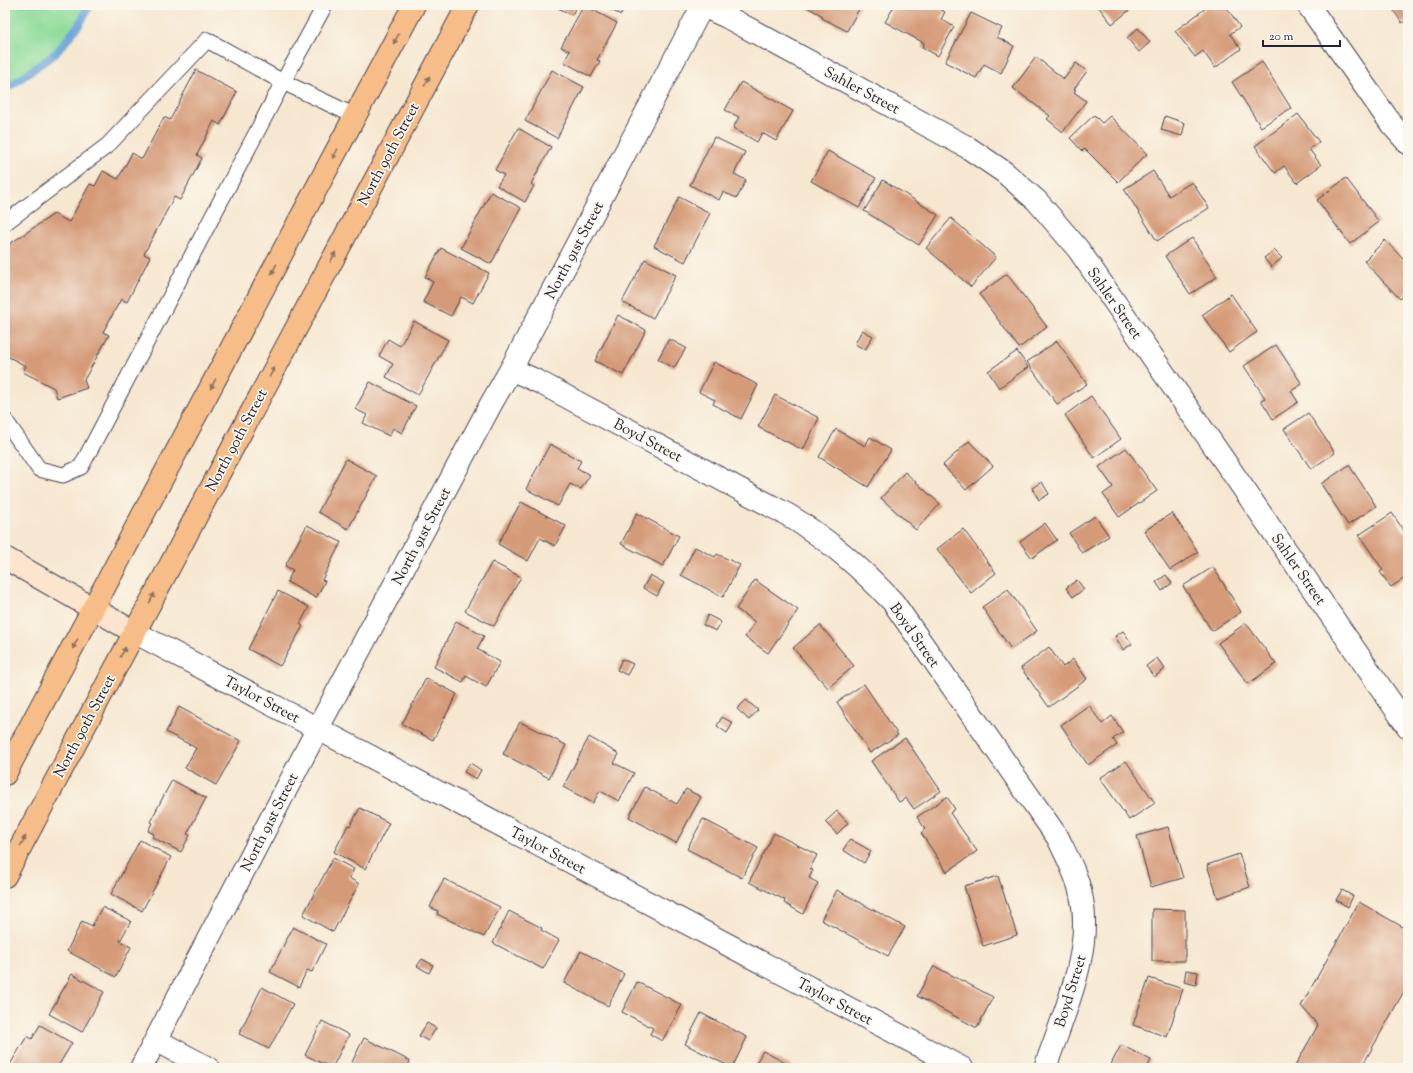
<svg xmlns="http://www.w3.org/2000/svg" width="1413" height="1073" font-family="'Sorts Mill Goudy',serif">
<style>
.green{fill:#8fdc9a;stroke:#587f6a}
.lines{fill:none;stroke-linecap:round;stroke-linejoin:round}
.stream{stroke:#68a3d8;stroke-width:8}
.building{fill:#d59b79}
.lane-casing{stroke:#424051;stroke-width:17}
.street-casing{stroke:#424051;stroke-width:24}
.secondary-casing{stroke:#424051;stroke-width:24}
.primary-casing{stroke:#424051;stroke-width:24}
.lane{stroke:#fff;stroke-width:15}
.street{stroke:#fff;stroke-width:22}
.secondary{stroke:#fce5cf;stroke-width:22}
.primary{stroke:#f7bd88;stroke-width:22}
.oneway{fill:#8c7062}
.labels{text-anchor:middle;stroke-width:3.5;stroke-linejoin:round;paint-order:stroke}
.street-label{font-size:15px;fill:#22223b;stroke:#fbf7ec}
</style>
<rect width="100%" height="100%" fill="#fbf7ec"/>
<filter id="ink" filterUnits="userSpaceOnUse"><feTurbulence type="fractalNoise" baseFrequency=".025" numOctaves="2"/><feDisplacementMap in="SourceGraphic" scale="8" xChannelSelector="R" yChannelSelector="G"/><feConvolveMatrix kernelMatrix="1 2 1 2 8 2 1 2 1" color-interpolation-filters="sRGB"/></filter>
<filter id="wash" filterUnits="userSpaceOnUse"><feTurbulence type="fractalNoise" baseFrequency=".012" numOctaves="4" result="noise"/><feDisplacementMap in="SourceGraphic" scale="16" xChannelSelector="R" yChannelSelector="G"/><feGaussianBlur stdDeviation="0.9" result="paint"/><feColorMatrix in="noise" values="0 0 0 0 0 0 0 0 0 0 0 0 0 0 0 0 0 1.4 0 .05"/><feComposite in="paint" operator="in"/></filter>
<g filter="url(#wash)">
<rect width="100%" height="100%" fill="#f6e7d0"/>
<polygon class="green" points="5,5 90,5 79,25 56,53 5,90"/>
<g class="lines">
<polyline class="stream" points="5,90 56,53 79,25 90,5"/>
</g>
<g id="blocks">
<g class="building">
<polygon points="559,5 577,5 572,15 558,8"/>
<polygon points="584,5 617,23 597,60 600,61 591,77 564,62 570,51 561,47"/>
<polygon points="601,5 626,5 621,15"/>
<polygon points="803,5 861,5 847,31 822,18 823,16"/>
<polygon points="895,5 933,5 945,12 941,19 954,27 938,56 922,47 924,43 885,22"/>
<polygon points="1097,5 1136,5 1112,24"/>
<polygon points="1210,5 1225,5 1240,27 1230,34 1241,49 1215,68 1203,51 1195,57 1175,31"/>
<polygon points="1390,5 1408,5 1408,19 1402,23"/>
<polygon points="971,13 1002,28 997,37 1014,46 1001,73 984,64 976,78 945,62"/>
<polygon points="1138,28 1150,42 1139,52 1127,38"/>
<polygon points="1036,57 1064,79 1076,63 1087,71 1074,89 1076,90 1074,92 1086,101 1063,132 1047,119 1050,116 1013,88"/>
<polygon points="1262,62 1291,108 1261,127 1232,82"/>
<polygon points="196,70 237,92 220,125 214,121 197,155 202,158 180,200 174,197 144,254 150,257 127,302 121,299 103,332 109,335 84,380 87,388 57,398 54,388 23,372 26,366 5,355 5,247 54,214 69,222 90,184 95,186 103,171 118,179 132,153 142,159 164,117 170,120"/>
<polygon points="552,70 584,87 557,138 525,121"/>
<polygon points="741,82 793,111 776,141 762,133 757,142 733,128 739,117 725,110"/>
<polygon points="1298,114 1319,142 1309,149 1321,165 1297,183 1284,166 1275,173 1255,146"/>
<polygon points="1094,115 1102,123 1110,116 1147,154 1118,182 1085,149 1082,151 1070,138"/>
<polygon points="1165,116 1185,123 1182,136 1161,130"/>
<polygon points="518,128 551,147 531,184 534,186 525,202 497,186 504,175 495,170"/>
<polygon points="714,137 745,152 734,174 746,180 737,198 723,192 719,200 690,185"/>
<polygon points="828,151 876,178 859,208 811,181"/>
<polygon points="1153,171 1169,196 1192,182 1209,208 1157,241 1124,189"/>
<polygon points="1346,178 1379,222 1350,244 1317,200"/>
<polygon points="883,180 938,215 919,245 864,211"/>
<polygon points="491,192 521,208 491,264 461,248"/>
<polygon points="679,197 710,213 685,262 654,246"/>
<polygon points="951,218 996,257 971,287 926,248"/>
<polygon points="1192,238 1217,277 1190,294 1165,256"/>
<polygon points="1385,240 1404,260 1408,256 1408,292 1400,299 1364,261"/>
<polygon points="441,248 489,273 473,303 461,297 451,316 423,302 433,282 425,277"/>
<polygon points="1274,250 1282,258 1271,267 1264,258"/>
<polygon points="645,259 676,275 653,318 622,302"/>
<polygon points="1007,274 1047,327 1019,348 979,294"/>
<polygon points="1231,294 1257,332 1229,352 1202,315"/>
<polygon points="618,315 646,330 623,375 595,361"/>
<polygon points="414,321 448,340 418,395 386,377 393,364 379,356 388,339 400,346"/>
<polygon points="862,330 873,336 865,350 855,344"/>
<polygon points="669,339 686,348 674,368 658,359"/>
<polygon points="1057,341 1087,384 1057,404 1027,362"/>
<polygon points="1276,345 1302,384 1291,391 1298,402 1273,419 1261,400 1265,398 1244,366"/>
<polygon points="1017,351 1028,367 999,388 988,371"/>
<polygon points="714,362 758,385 741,419 713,404 715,400 699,392"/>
<polygon points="370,382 416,406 402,433 393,428 389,436 363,423 367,415 355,409"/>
<polygon points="775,395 819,418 803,450 758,427"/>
<polygon points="1091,396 1121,439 1094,458 1065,415"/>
<polygon points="1308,413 1335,453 1311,469 1284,429"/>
<polygon points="836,429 865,446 870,437 891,450 868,487 819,457"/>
<polygon points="969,441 993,466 966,490 943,465"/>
<polygon points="550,444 581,461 577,468 590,475 581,489 570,484 558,506 526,489"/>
<polygon points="1126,448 1157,491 1119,517 1103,494 1113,487 1099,467"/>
<polygon points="346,459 377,476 348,529 318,512"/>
<polygon points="1349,465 1376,506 1348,525 1321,484"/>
<polygon points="905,472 940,504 916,530 881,498"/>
<polygon points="1042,482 1049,494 1039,500 1032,488"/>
<polygon points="521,502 566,526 555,546 540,538 528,561 498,544"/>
<polygon points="637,513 679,536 663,566 621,544"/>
<polygon points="1172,513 1198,552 1170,570 1144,531"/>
<polygon points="1392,513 1408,537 1408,576 1391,587 1380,572 1383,570 1359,535"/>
<polygon points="1095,516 1109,536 1082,553 1069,533"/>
<polygon points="1045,523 1057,540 1032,558 1020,542"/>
<polygon points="307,525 341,542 322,580 325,581 316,598 287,582 293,570 285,566"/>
<polygon points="963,529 996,573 971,593 937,549"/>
<polygon points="695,547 715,557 717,554 740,565 723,597 681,575"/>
<polygon points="492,562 521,577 494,626 465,611"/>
<polygon points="1213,567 1241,612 1212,631 1183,586"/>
<polygon points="650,575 664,583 657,596 643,588"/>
<polygon points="1166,575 1172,583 1162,591 1156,582"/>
<polygon points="755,580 798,610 768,653 745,637 755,622 736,609"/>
<polygon points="1077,580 1084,589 1073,597 1066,588"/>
<polygon points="1008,589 1037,631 1011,649 982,607"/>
<polygon points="278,591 309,607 300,624 303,626 280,666 248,649"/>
<polygon points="708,615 721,622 716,631 703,625"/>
<polygon points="456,621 484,636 477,649 500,662 486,687 466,676 463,682 434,667"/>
<polygon points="1246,623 1276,664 1248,684 1218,643"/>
<polygon points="820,625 854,666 828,688 793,648"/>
<polygon points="1123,631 1132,644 1123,650 1115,636"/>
<polygon points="1049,647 1063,667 1073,659 1087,679 1049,707 1021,668"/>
<polygon points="1157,658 1165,669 1154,677 1146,666"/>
<polygon points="622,659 633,664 627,675 617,670"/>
<polygon points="426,678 457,694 433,740 402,724"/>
<polygon points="864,684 898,735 870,753 837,702"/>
<polygon points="746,700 758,710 749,720 737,709"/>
<polygon points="1089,705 1102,724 1112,716 1123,732 1113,739 1117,745 1088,765 1061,725"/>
<polygon points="179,707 241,741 216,785 185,768 196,748 166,732"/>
<polygon points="722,717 733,723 727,733 717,726"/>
<polygon points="520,722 566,745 549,778 503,754"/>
<polygon points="589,737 619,754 614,763 634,773 619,801 600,791 593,803 563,787"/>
<polygon points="905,738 941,791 914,809 906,798 899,802 871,761"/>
<polygon points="1126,761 1155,803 1129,820 1100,778"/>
<polygon points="470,763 481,770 476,779 464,772"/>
<polygon points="172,780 206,798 187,834 190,835 181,852 152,837 154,834 148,831 152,823 150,822"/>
<polygon points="645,787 677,804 686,789 701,797 676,843 629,817"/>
<polygon points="947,797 955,809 950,813 977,851 947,872 921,833 925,829 917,817"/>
<polygon points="360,808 389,823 365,869 334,852 348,825 350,826"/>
<polygon points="837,811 848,823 837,834 825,822"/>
<polygon points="703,819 758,848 742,878 687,849"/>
<polygon points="1168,827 1183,878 1151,887 1137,836"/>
<polygon points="774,833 817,855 810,869 813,870 809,878 818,883 803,914 784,903 785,900 749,882"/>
<polygon points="850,839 871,851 864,863 843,850"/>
<polygon points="140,840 171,857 142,911 111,894"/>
<polygon points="1239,854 1250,887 1218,898 1207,865"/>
<polygon points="333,858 354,869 349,878 359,884 333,932 303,915"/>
<polygon points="998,876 1017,935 983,946 964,886"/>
<polygon points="444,879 500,907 484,937 437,914 438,911 430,907"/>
<polygon points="837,890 905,927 888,956 821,920"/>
<polygon points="1342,890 1353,896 1348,907 1336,900"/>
<polygon points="1359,902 1408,930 1408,984 1361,1068 1294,1068 1318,1025 1301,1006"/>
<polygon points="102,907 131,921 120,941 131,947 116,977 67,951 82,921 92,926"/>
<polygon points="1152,909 1185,910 1185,961 1152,961"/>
<polygon points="509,911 542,928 541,930 559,940 543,969 493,943"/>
<polygon points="293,927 326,944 312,972 307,970 299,987 270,972"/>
<polygon points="581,951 624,974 608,1006 564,983"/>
<polygon points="422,959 433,965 429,973 417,966"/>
<polygon points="934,966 993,997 977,1028 917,996"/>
<polygon points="1186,970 1198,972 1196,985 1184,982"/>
<polygon points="72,974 104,992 82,1032 49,1014"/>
<polygon points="1149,978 1183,989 1167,1037 1133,1025"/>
<polygon points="637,982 682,1005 662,1041 650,1034 653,1028 622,1012"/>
<polygon points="262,987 293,1004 269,1049 239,1034"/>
<polygon points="701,1013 747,1037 732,1068 685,1044"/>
<polygon points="322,1021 349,1035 332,1068 305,1055"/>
<polygon points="427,1023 436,1028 428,1041 419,1036"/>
<polygon points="40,1025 72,1043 57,1068 8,1068 27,1036 32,1039"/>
<polygon points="364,1038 410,1061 407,1068 349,1068"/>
<polygon points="1121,1045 1151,1060 1147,1068 1109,1068"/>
<polygon points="763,1051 795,1068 753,1068"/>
</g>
</g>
</g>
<g filter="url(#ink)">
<use href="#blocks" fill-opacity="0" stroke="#424051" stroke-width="1"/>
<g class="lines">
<defs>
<g id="lane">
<polyline points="5,223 108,145 207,40 283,82 325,5"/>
<polyline points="5,420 39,469 63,475 81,467 283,82 355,116"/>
</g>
<g id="street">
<polyline points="1308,5 1392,125 1408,143"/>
<polyline points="703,6 727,17 967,147 1004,172 1037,201 1078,249 1408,727"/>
<path d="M511 369 539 382 788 515C829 540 860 567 893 602L1058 838C1067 857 1077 875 1081 895 1094 950 1063 1015 1045 1068"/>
<polyline points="134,632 962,1068"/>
<polyline points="156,1040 208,1068"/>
<polyline points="141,1068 318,728 491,404 511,369 703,5"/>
</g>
<polyline id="secondary" points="5,558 134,632"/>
<g id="primary">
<polyline points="5,774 414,5"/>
<polyline points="5,876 468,5"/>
</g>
</defs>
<use href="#lane" class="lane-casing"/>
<use href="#street" class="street-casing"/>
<use href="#secondary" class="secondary-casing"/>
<use href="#primary" class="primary-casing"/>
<use href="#lane" class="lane"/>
<use href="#street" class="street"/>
<use href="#secondary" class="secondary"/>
<use href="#primary" class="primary"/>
</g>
<defs><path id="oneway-solid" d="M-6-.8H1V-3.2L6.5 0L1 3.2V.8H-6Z"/></defs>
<g class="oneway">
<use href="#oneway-solid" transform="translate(396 39) rotate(118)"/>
<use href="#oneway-solid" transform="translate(427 81) rotate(-62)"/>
<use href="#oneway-solid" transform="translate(335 154) rotate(118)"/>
<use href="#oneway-solid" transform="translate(333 257) rotate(-62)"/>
<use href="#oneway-solid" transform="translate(274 269) rotate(118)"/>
<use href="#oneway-solid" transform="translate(272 372) rotate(-62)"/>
<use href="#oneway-solid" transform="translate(213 384) rotate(118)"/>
<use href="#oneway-solid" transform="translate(152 598) rotate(-62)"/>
<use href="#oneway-solid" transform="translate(75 644) rotate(118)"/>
<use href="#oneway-solid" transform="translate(123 652) rotate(-62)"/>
<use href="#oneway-solid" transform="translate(23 841) rotate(-62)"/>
</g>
</g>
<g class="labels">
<g class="street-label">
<text transform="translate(862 90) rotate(28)" y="5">Sahler Street</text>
<text transform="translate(388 154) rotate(-62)" y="5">North 90th Street</text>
<text transform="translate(574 250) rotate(-62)" y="5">North 91st Street</text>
<text transform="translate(1115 303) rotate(55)" y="5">Sahler Street</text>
<text transform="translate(236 440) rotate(-62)" y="5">North 90th Street</text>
<text transform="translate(648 440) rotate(28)" y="5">Boyd Street</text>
<text transform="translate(421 536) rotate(-62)" y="5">North 91st Street</text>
<text transform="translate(1299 569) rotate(55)" y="5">Sahler Street</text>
<text transform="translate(915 635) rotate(55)" y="5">Boyd Street</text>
<text transform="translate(262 699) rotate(28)" y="5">Taylor Street</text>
<text transform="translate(84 726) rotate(-62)" y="5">North 90th Street</text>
<text transform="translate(269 822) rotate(-63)" y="5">North 91st Street</text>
<text transform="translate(548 850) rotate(28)" y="5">Taylor Street</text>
<text transform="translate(1070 991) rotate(-73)" y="5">Boyd Street</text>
<text transform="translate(835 1001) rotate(28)" y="5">Taylor Street</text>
</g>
</g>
<rect width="1413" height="1073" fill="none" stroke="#fbf7ec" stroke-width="20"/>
<path d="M1263 40v6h77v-6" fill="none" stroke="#22223b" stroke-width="2"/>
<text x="1269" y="40" font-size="12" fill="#22223b" stroke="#fbf7ec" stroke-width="3" paint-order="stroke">20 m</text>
</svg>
